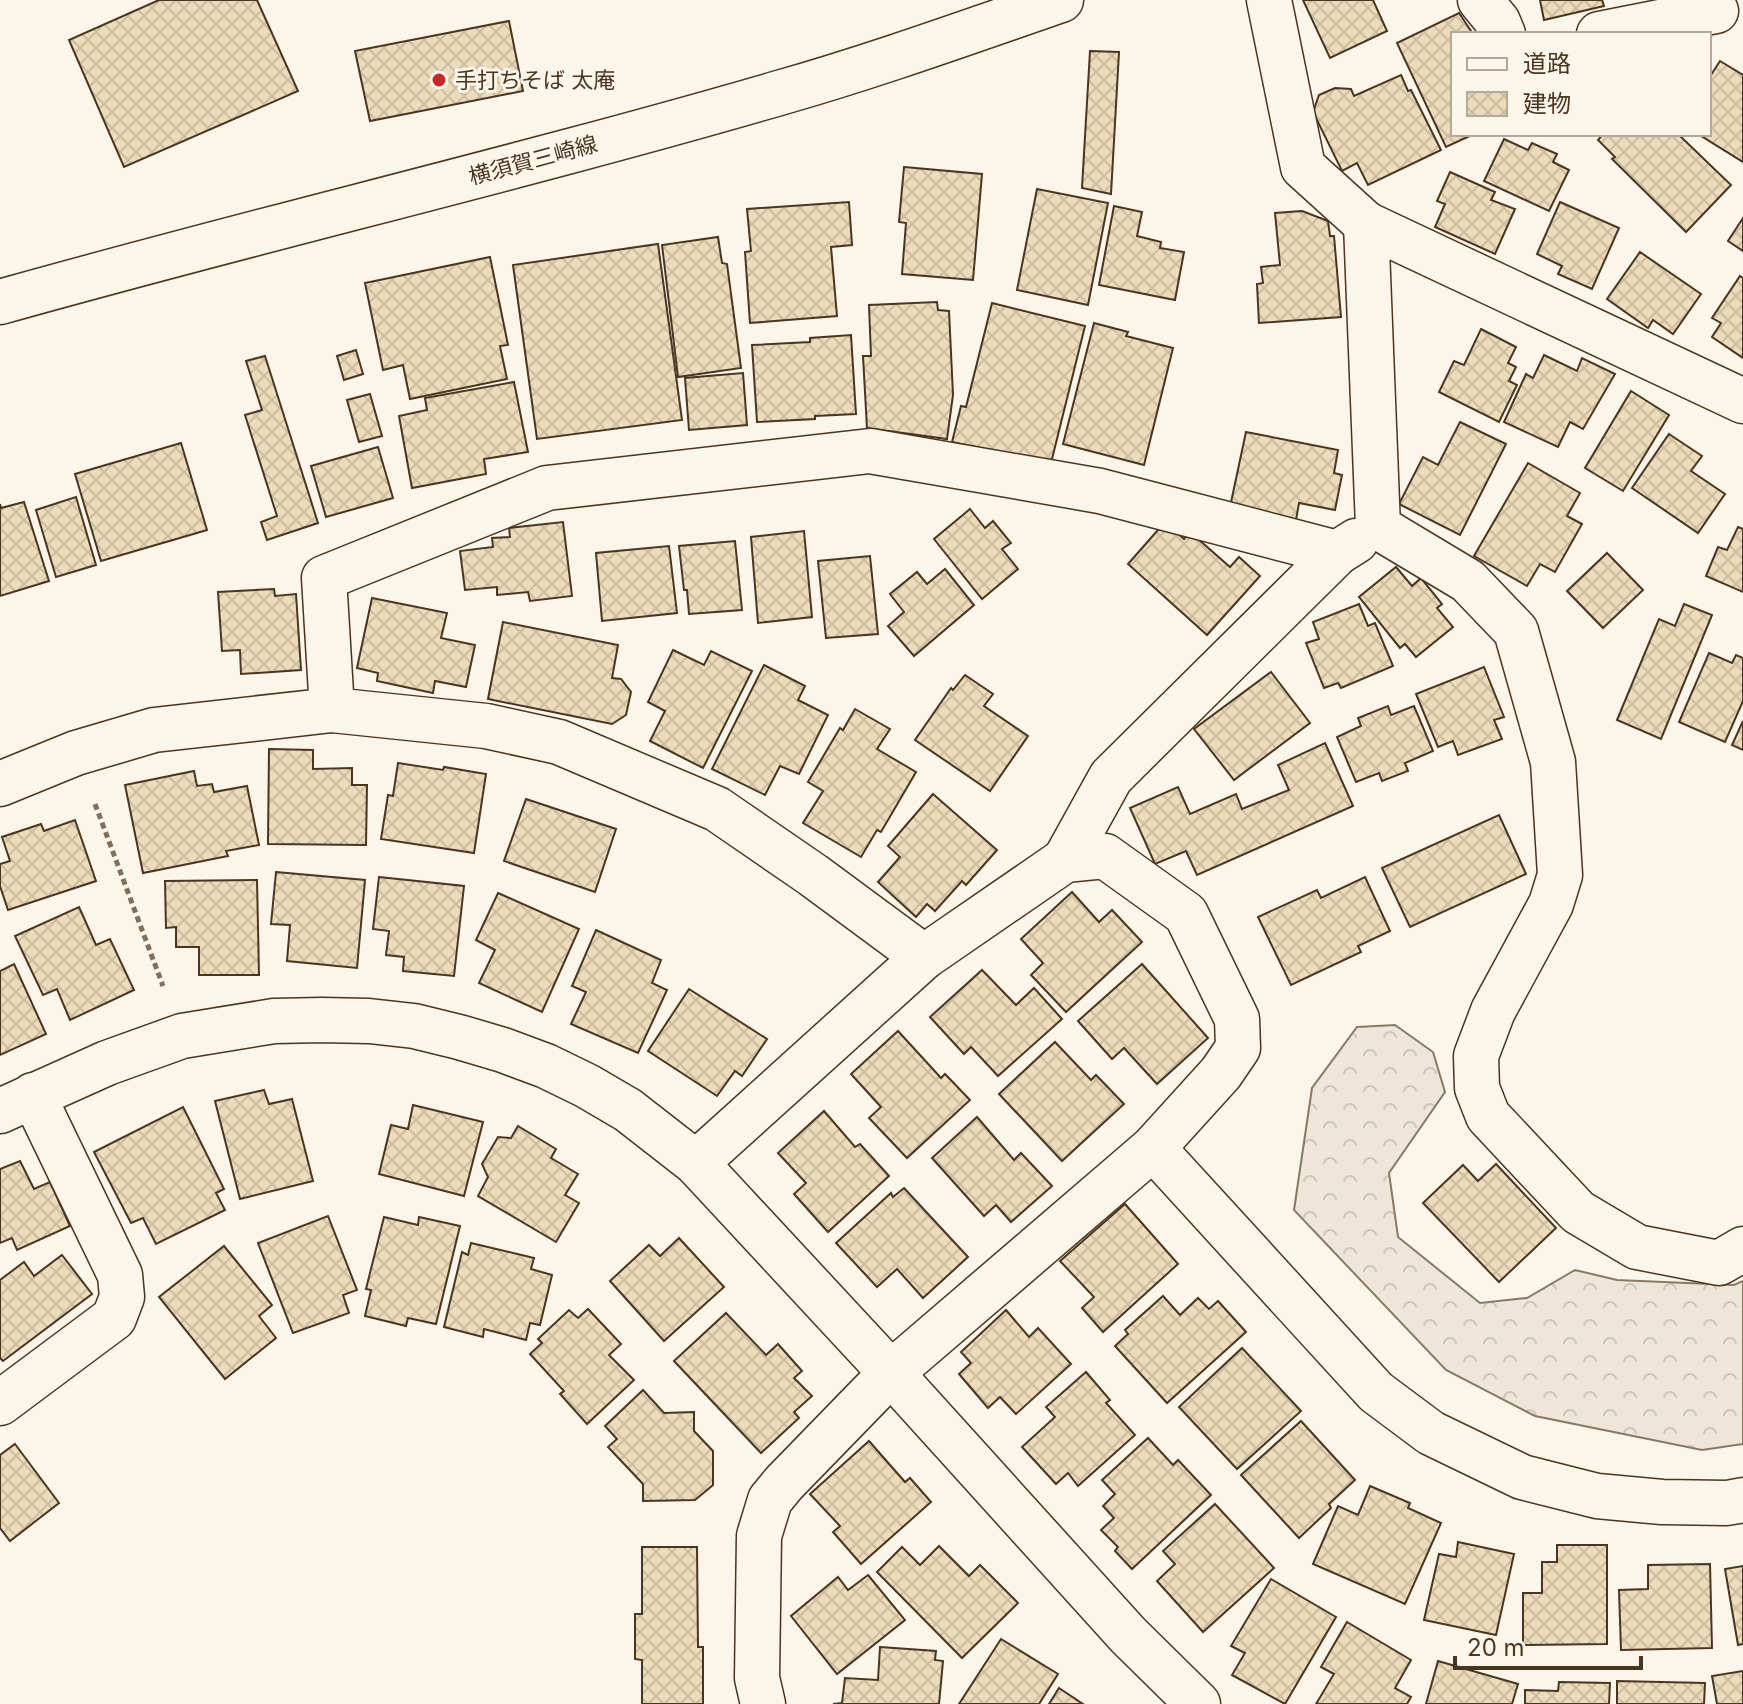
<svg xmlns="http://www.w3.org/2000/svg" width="1743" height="1704" font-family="Inter,'Noto Sans JP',sans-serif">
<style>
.forest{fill:url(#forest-crowns);stroke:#887966;stroke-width:2}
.building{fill:url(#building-cross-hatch);stroke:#4a3520;stroke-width:2}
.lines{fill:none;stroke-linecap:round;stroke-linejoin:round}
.minor-casing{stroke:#4a3520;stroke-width:47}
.tertiary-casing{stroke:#4a3520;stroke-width:47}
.primary-casing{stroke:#4a3520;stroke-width:47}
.path{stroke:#7f6f5c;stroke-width:5;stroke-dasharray:6 4;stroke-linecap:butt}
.minor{stroke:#fbf6e9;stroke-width:44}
.tertiary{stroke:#fbf6e9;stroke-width:44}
.primary{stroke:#fbf6e9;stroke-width:44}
.poi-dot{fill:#c62828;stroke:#fbf6e9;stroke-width:3}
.labels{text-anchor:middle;stroke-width:6;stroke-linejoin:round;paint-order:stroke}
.poi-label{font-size:22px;fill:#4a3520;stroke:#fbf6e9;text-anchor:start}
.street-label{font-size:22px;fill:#4a3520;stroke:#fbf6e9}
</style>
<defs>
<pattern id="forest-crowns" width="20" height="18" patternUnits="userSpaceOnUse" patternTransform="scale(2)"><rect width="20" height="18" fill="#ede6d9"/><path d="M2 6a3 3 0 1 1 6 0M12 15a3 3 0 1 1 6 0" fill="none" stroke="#cdc6ba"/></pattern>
<pattern id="building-cross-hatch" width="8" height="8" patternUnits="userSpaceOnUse" patternTransform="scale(2)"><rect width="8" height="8" fill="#ecdcbc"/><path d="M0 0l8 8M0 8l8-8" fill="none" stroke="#ccbda1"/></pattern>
</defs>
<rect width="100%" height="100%" fill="#fbf6e9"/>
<polygon class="forest" points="1395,1025 1433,1052 1445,1092 1389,1173 1398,1237 1480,1303 1527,1298 1575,1270 1617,1280 1734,1285 1743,1281 1743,1444 1702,1450 1535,1416 1446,1370 1294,1210 1312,1088 1357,1027"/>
<g class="building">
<polygon points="159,0 257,0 298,91 124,167 69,40"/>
<polygon points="1303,0 1373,0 1387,31 1330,58"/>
<polygon points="1540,0 1602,0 1604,6 1544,20"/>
<polygon points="1459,13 1473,34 1453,34 1453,134 1474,134 1446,147 1397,43"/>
<polygon points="509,21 523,91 370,121 355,51"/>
<polygon points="1090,51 1119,52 1111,194 1082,188"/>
<polygon points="1720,61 1743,75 1743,162 1698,134 1709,134 1709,78"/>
<polygon points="1401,75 1408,91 1411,90 1441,150 1368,185 1357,163 1342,171 1313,112 1319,95 1335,88 1351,89 1354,96"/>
<polygon points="1603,134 1678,134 1731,185 1686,232 1612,159 1615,157 1598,140"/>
<polygon points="1504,139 1528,150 1532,143 1557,154 1553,162 1569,170 1549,211 1484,181"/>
<polygon points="904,167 982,174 973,280 902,274 906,223 899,222"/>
<polygon points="1450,172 1495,192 1491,200 1515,209 1495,254 1435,227 1445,204 1437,201"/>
<polygon points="1037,189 1108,203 1088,305 1017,290"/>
<polygon points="849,202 852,245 831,247 837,316 750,323 745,252 751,251 747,209"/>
<polygon points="1560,202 1619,228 1592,289 1558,274 1562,266 1537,254"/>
<polygon points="1114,206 1142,212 1137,236 1161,242 1160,248 1184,252 1175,300 1099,285"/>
<polygon points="1302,211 1328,221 1330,236 1334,236 1341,317 1259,323 1257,284 1263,283 1261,267 1280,265 1275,213"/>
<polygon points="1743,218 1743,251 1728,241"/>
<polygon points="718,237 722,263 727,264 741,368 678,377 662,245"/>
<polygon points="658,244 682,420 537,439 513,265"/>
<polygon points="1640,252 1701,294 1673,334 1653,320 1648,328 1607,299"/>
<polygon points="490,257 508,345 500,346 507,379 410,399 403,365 383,370 365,283"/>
<polygon points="1740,276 1743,278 1743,358 1712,337 1721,323 1712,318"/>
<polygon points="937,302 938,310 949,311 953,395 947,439 867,428 863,356 871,356 869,305"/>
<polygon points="992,303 1085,326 1051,463 952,442 961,406 966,407"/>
<polygon points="1094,323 1128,332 1126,336 1173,348 1144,465 1063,444"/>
<polygon points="1481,329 1516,347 1508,363 1516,367 1509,381 1517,385 1499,422 1439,392 1454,361 1464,365"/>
<polygon points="851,335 856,414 815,416 815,419 757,422 752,345 810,342 810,338"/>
<polygon points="356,350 363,374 344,380 337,356"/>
<polygon points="1544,355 1577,371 1582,358 1615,374 1583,429 1570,422 1558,447 1504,422 1526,374 1533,378"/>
<polygon points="265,356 318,523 267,540 261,522 277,516 245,415 262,410 246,361"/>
<polygon points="743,373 747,425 689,430 685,378"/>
<polygon points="514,382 528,452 484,459 486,474 412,488 399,416 427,410 425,398"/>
<polygon points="1631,391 1669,415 1623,491 1585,468"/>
<polygon points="370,394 382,436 359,442 347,400"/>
<polygon points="1460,422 1506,444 1460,535 1399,504 1423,457 1438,465"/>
<polygon points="1246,432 1338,450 1334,473 1342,475 1335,510 1299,503 1296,520 1230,507"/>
<polygon points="1669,434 1702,456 1691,471 1725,494 1698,533 1632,488"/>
<polygon points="181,443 207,530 101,561 75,474"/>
<polygon points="378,447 393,498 326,517 311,466"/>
<polygon points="1528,463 1580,493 1567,516 1582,524 1555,572 1540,564 1527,586 1474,556"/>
<polygon points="76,497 96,565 56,577 36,510"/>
<polygon points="24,502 49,581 0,596 0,504 1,508"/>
<polygon points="970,509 985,528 993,521 1011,543 1002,549 1018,569 982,599 934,539"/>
<polygon points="563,522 572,596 530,601 528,592 497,595 497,587 465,590 460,551 493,547 492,538 510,537 509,528"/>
<polygon points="1165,522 1184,539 1190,532 1230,567 1239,557 1260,576 1207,635 1128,564"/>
<polygon points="1738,527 1743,529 1743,592 1706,576 1718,547 1727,550"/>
<polygon points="804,531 812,617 758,623 751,537"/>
<polygon points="735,541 742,610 689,614 687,590 684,590 679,546"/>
<polygon points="669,546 677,613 602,621 596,553"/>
<polygon points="1607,553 1643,590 1603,628 1567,591"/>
<polygon points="870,556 878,634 826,638 818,561"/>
<polygon points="1396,567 1412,586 1421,578 1442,604 1437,608 1453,627 1416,657 1405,644 1400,648 1359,597"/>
<polygon points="945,569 974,605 914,656 888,626 904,612 890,594 917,572 927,584"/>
<polygon points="274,589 275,596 296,594 301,670 241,674 240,650 222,651 218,592"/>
<polygon points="372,598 447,613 441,638 475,645 466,687 435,681 433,693 377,681 378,673 357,668"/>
<polygon points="1359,604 1368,626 1375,623 1393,666 1341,688 1338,683 1324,688 1306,643 1319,639 1313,622"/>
<polygon points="1684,604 1712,615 1661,739 1617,720 1659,619 1675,626"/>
<polygon points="503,622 618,645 612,678 621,679 631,692 626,715 612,724 488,699"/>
<polygon points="673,650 704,665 711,651 752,671 703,768 650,741 665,711 648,702"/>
<polygon points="1709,653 1732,663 1736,655 1743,658 1743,701 1725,742 1679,722"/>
<polygon points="764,665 805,686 798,700 828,715 799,774 780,766 765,795 712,769"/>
<polygon points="1484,667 1504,717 1494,720 1502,739 1458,755 1453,741 1438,747 1416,694"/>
<polygon points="1271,672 1310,723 1234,780 1194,729"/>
<polygon points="965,675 993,694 984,706 1028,736 990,791 915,740 951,688 953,690"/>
<polygon points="1388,706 1391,715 1414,706 1433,751 1405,763 1408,771 1382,781 1379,773 1356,782 1337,737 1361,726 1358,718"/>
<polygon points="855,709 890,729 877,749 916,772 881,832 877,830 861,857 803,823 823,791 808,782 840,728 843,730"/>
<polygon points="1743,721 1743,750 1732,745"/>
<polygon points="1325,743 1353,806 1197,875 1186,851 1155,864 1130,808 1178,787 1190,814 1236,794 1242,809 1289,790 1278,765"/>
<polygon points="269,749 313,750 313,769 352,768 352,785 367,785 366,845 268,844"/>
<polygon points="398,763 443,770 444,767 486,774 474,853 381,839 388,795 393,796"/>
<polygon points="194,771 197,786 212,784 214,792 247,786 259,845 226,851 228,856 143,873 125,785"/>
<polygon points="933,794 997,850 966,885 962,881 935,911 927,904 916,917 878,882 900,857 888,846"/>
<polygon points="526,799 616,829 595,892 504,861"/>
<polygon points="1499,815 1526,874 1410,927 1382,868"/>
<polygon points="75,820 96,881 8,910 0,886 0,864 10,861 2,837 41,824 44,831"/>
<polygon points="276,872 365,880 357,968 287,961 290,925 271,924"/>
<polygon points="379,877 464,886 454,976 403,971 404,957 386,955 389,931 373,929"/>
<polygon points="1365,877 1390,931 1358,946 1361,952 1291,985 1258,917 1317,890 1321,898"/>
<polygon points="257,880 259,975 199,975 199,947 176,947 176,927 166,928 165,881"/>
<polygon points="1072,892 1099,922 1112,910 1142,942 1066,1012 1031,975 1043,963 1021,939"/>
<polygon points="498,893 579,929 542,1012 479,983 495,950 476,940"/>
<polygon points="79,907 96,945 110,939 134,990 70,1020 57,989 43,995 15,936"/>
<polygon points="596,930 661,960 652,983 667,990 638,1053 571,1024 586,992 572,986"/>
<polygon points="14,964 46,1034 0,1055 0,971"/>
<polygon points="1142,964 1208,1038 1157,1084 1124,1048 1112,1059 1078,1021"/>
<polygon points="982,970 1016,1005 1034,988 1062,1019 998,1076 971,1047 964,1054 930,1017"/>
<polygon points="689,989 767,1039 742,1076 735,1071 717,1096 648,1051"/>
<polygon points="898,1031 941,1078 945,1074 970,1100 907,1158 869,1118 881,1107 851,1074"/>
<polygon points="1055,1042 1091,1080 1096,1075 1124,1104 1062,1161 999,1094"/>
<polygon points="264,1090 269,1104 292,1099 313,1181 240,1199 215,1101"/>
<polygon points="413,1105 483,1122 464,1196 379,1174 391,1125 408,1129"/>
<polygon points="183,1107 224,1189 216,1193 225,1210 156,1244 143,1218 131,1223 94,1152"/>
<polygon points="824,1111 855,1147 860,1144 889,1176 828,1232 794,1194 806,1183 778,1153"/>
<polygon points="977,1117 1014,1160 1021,1153 1052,1186 1011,1222 996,1205 984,1216 932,1158"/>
<polygon points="518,1126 556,1149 551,1158 578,1174 565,1195 579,1203 556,1242 478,1196 488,1177 482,1164 498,1137 511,1138"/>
<polygon points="20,1161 34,1189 50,1182 70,1226 17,1250 12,1238 0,1243 0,1169"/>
<polygon points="1496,1164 1556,1228 1499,1282 1423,1203 1463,1165 1478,1181"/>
<polygon points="904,1188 968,1257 923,1298 897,1269 877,1287 836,1243 891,1193 893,1197"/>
<polygon points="1125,1204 1178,1264 1103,1332 1082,1308 1094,1297 1060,1261"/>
<polygon points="328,1216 357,1290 343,1295 349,1313 293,1333 258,1243"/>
<polygon points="384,1217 418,1225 419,1217 460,1226 436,1324 408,1318 406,1326 365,1316 371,1290 366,1289"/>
<polygon points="679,1238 724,1287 664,1341 610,1281 649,1245 660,1256"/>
<polygon points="471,1243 534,1258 531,1269 552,1275 540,1325 530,1323 526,1340 484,1329 483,1337 444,1327 462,1252 468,1255"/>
<polygon points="224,1246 272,1305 259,1316 276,1338 225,1379 159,1297"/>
<polygon points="62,1255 92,1294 3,1361 0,1358 0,1280 24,1262 34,1276"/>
<polygon points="1163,1296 1180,1315 1198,1298 1209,1309 1218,1301 1246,1332 1167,1403 1115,1346 1128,1334 1125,1330"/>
<polygon points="588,1309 621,1344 609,1355 634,1380 587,1424 560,1394 564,1391 530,1354 542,1343 538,1339 569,1310 578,1318"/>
<polygon points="1006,1310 1029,1337 1038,1328 1071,1364 1016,1414 1000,1397 988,1408 959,1374 971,1363 961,1352"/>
<polygon points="726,1313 766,1355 778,1344 802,1371 794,1378 812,1396 794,1412 799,1418 761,1453 674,1361"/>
<polygon points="1242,1348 1301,1411 1237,1469 1179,1407"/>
<polygon points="1086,1372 1110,1400 1106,1403 1135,1435 1078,1486 1068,1473 1056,1484 1022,1447 1055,1417 1046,1407"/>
<polygon points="643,1390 664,1413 694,1412 694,1431 713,1451 713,1485 695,1500 643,1501 643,1484 608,1447 617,1439 605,1426"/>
<polygon points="1301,1421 1355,1480 1329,1504 1331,1508 1299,1538 1241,1475"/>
<polygon points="1148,1438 1173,1465 1178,1460 1211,1495 1132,1569 1115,1551 1118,1547 1101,1530 1114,1518 1103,1506 1115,1494 1102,1480"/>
<polygon points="869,1441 905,1482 910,1478 931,1502 861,1564 833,1532 840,1526 810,1494"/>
<polygon points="15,1444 59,1503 10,1541 0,1528 0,1455"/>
<polygon points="1370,1486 1410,1503 1408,1508 1441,1523 1405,1604 1313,1564 1338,1506 1358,1515"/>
<polygon points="1215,1504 1274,1568 1203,1632 1157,1581 1175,1564 1163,1551"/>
<polygon points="1458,1542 1514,1554 1496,1635 1424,1620 1439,1554 1456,1557"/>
<polygon points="1557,1545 1607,1545 1607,1644 1523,1645 1523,1593 1542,1593 1542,1562 1557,1562"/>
<polygon points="939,1546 969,1576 980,1565 1018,1603 962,1658 877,1572 902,1547 920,1565"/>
<polygon points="642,1547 697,1547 698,1647 703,1647 703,1704 642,1704 642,1660 635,1659 635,1614 642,1614"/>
<polygon points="1710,1564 1712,1648 1621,1650 1619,1590 1648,1589 1648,1565"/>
<polygon points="1743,1566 1743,1644 1738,1645 1725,1569"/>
<polygon points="868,1575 905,1620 837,1674 791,1616 838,1577 848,1590"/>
<polygon points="1271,1579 1336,1617 1285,1704 1232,1675 1245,1653 1231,1646"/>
<polygon points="1347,1622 1411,1660 1395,1688 1411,1697 1407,1704 1316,1704 1334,1674 1321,1667"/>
<polygon points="1001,1639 1058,1674 1039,1704 959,1704"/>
<polygon points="880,1647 936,1651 935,1660 943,1661 939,1704 833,1704 842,1703 845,1678 878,1680"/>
<polygon points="1438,1661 1518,1684 1512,1704 1426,1704"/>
<polygon points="1743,1671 1743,1704 1717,1704 1712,1676"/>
<polygon points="1617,1681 1705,1683 1704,1704 1617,1704"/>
<polygon points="1559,1682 1610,1683 1609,1704 1525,1704 1525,1690 1558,1691"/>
<polygon points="1059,1688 1083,1704 1049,1704"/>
</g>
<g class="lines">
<defs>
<g id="minor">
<polyline points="1269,0 1303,167 1366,224"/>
<polyline points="1480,0 1498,22 1503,34"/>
<polyline points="1599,34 1716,11"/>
<polyline points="1743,401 1366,224 1378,527 1468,581 1516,631 1553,762 1560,875 1551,904 1493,1011 1476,1056 1477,1088 1488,1116 1578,1212 1637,1247 1719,1263 1743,1249"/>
<polyline points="332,710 324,578 547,488 870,451 1100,491 1337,553"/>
<polyline points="0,784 76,753 154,730 332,710 486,726 559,742 717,809 813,875 924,957"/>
<polyline points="1065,860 1111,777 1337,553 1356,541"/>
<polyline points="1153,1148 1376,1392 1431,1433 1522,1477 1597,1496 1662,1502 1727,1503 1743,1500"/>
<polyline points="696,1163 924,957 1065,860 1105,856 1186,914 1237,1019 1238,1048 1221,1073 1153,1148 891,1373 784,1483 770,1500 759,1536 757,1678 763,1704"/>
<polyline points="0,1403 114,1318 122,1297 120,1275 33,1095"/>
</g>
<polyline id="tertiary" points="0,1111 107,1063 182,1036 274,1021 322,1020 369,1021 414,1026 459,1037 503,1050 546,1066 587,1086 628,1110 696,1163 891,1373 1128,1635 1198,1704"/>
<path id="primary" d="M0 302C259 229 521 168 779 93 874 66 968 32 1061 0"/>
</defs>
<use href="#minor" class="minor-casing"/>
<use href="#tertiary" class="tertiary-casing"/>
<use href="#primary" class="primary-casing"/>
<polyline class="path" points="95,804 163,986"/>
<use href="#minor" class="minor"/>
<use href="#tertiary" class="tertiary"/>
<use href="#primary" class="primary"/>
</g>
<circle class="poi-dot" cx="439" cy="80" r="8"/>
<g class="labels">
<g class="poi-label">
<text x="455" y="88">手打ちそば 太庵</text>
</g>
<g class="street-label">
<text transform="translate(533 160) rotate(-15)" y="8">横須賀三崎線</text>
</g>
</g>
<rect x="1451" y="32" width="260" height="104" fill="#fbf6e9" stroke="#b4a999" stroke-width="2"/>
<rect x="1467" y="58" width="40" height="12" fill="#fbf6e9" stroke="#b4a999" stroke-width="2"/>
<text x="1523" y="72" font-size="24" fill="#4a3520">道路</text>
<rect x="1467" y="92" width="40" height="24" fill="url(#building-cross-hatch)" stroke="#b4a999" stroke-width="2"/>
<text x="1523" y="112" font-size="24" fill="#4a3520">建物</text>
<path d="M1455 1656v12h186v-12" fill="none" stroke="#4a3520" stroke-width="4"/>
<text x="1467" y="1656" font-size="24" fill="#4a3520" stroke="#fbf6e9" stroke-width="6" paint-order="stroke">20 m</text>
</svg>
